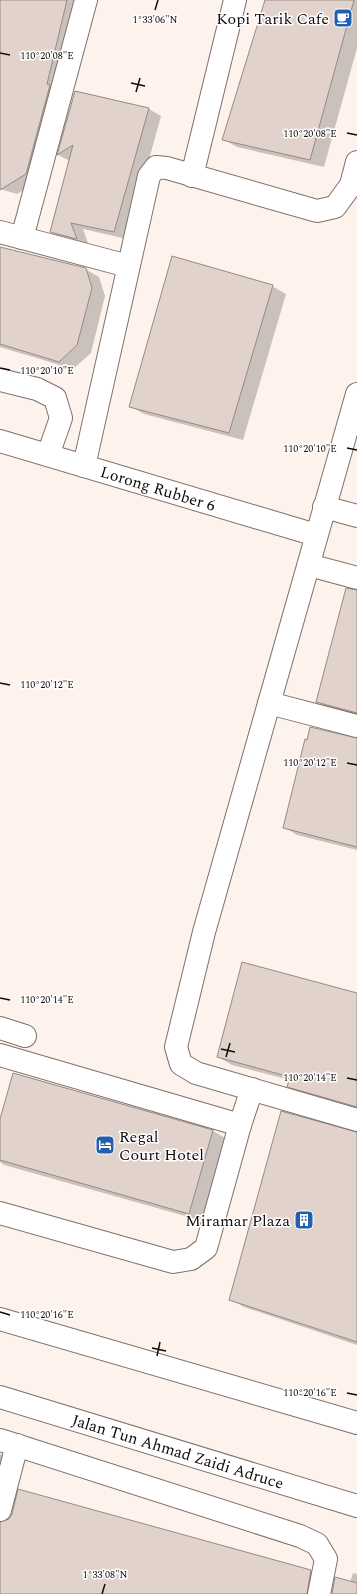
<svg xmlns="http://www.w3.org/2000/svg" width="357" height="1594" font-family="Spectral,serif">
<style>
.shadow{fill:#0003}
.building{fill:#e1d2cb;stroke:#978983}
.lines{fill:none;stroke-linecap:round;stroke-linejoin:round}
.minor-casing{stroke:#7d706a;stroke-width:24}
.major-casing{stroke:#7d706a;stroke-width:24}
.minor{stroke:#fff;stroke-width:22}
.major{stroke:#fff;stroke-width:22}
.ticks{fill:none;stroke:#100b09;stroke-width:1.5}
.labels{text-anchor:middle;stroke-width:3;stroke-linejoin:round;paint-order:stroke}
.poi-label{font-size:16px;fill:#100b09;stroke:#fff;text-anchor:end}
.street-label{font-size:16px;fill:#100b09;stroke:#fff}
.ticks-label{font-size:10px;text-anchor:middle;fill:#100b09;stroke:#fff;stroke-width:3;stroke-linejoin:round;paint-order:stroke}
</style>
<rect width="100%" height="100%" fill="#fef2ec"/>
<g class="shadow">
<polygon points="0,0 86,0 39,181 17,194 0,189"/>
<polygon points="266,0 357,0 357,48 324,167 237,147 223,139"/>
<polygon points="75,92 149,109 161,116 127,239 83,229 89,246 64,239 51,232 70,161 58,155"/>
<polygon points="0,248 85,269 99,277 105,296 91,353 73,369 0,347"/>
<polygon points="272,286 286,294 243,440 144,414 130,406"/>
<polygon points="357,615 357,716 331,710 318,702"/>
<polygon points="357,739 357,850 297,835 284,827"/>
<polygon points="357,994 357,1110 302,1094 289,1086 290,1080 232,1065 218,1057"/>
<polygon points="14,1074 213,1131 227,1139 203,1221 4,1165 0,1162 0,1123"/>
<polygon points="357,1133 357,1345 244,1307 230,1299"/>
<polygon points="0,1454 15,1463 1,1515 2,1523 311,1571 324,1579 321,1594 0,1594"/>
<polygon points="353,1573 357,1574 357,1594 333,1594 350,1582"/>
</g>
<g class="building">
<polygon points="0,0 67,0 47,84 50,85 26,174 0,190"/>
<polygon points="265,0 354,0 310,160 222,140"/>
<polygon points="75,91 149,108 114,232 71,223 77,239 50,232 73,145 57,155"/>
<polygon points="0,247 86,268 92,288 77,345 59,362 0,344"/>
<polygon points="172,256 273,285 229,433 129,407"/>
<polygon points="346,588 357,590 357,713 316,702"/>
<polygon points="310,727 357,738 357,847 283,828 305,739 307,740"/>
<polygon points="242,962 357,993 357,1107 287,1087 290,1077 217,1057"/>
<polygon points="13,1073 213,1130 189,1214 0,1160 0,1119"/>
<polygon points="281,1111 357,1132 357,1342 229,1300"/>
<polygon points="18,1489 311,1570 307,1594 0,1594 0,1522 9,1519 12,1514"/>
<polygon points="335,1577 357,1583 357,1594 332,1594"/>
</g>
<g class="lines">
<defs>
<g id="minor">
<polyline points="192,176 235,0"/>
<polyline points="0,232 128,266"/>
<polyline points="22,238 86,0"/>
<polyline points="0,380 37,389 55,398 61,418 48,455"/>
<polyline points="357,394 204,932 176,1047 181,1064 196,1073 357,1120"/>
<polyline points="0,441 316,535"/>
<polyline points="84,466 149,176 156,167 167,168 317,211 335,207 351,185 357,162"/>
<polyline points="324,507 357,516"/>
<polyline points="309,565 357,578"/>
<polyline points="269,703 357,726"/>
<polyline points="0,1028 25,1036"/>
<polyline points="0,1055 240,1125 206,1248 191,1259 173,1262 0,1213"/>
<polyline points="240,1125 252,1089"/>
<polyline points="0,1440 300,1536 317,1544 326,1559 319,1594"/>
<polyline points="0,1510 17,1445"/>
</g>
<g id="major">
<polyline points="0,1319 357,1423"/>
<polyline points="0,1397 357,1506"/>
</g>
</defs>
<use href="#minor" class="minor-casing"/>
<use href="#major" class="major-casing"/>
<use href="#minor" class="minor"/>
<use href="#major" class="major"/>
</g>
<path class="ticks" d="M155 10 158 0M0 53 10 55M131 83 145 86M136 92 140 78M347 133 357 135M0 368 10 370M347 448 357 450M0 683 10 685M347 763 357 765M0 998 10 1000M221 1049 235 1052M226 1057 230 1043M347 1078 357 1080M0 1312 10 1315M152 1348 166 1351M157 1356 160 1342M347 1393 357 1395M102 1594 105 1584"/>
<defs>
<symbol id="cafe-square" viewBox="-11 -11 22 22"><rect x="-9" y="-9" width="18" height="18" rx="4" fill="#2160b1" stroke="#fff"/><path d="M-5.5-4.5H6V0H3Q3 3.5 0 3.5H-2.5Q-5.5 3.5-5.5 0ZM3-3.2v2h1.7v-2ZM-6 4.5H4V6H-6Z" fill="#fff"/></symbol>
<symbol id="hotel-square" viewBox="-11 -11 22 22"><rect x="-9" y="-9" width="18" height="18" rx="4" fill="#2160b1" stroke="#fff"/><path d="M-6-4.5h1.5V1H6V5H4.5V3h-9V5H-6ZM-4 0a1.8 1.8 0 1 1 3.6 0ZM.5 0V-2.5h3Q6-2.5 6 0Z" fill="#fff"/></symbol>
<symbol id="building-square" viewBox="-11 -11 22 22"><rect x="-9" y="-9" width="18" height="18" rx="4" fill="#2160b1" stroke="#fff"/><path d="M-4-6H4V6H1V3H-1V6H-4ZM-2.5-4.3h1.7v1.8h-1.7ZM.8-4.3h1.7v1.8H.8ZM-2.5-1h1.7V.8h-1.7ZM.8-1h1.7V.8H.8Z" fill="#fff"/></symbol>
</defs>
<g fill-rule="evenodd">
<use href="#cafe-square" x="332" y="7" width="22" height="22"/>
<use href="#hotel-square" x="94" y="1134" width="22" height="22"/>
<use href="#building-square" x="293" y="1209" width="22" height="22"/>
</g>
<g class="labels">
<g class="poi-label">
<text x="329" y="24">Kopi Tarik Cafe</text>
<text x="119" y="1142" text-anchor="start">Regal<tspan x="119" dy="18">Court Hotel</tspan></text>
<text x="290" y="1226">Miramar Plaza</text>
</g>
<g class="street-label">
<text transform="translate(158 488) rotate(17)" y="6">Lorong Rubber 6</text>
<text transform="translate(178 1451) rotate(17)" y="6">Jalan Tun Ahmad Zaidi Adruce</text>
</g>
</g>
<g class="ticks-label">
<text x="155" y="23">1°33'06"N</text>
<text x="47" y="59">110°20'08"E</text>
<text x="310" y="137">110°20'08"E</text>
<text x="47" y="374">110°20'10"E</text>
<text x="310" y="452">110°20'10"E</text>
<text x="47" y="688">110°20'12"E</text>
<text x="310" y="766">110°20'12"E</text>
<text x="47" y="1003">110°20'14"E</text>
<text x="310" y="1081">110°20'14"E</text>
<text x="47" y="1318">110°20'16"E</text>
<text x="310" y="1396">110°20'16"E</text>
<text x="105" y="1578">1°33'08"N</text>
</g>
</svg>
